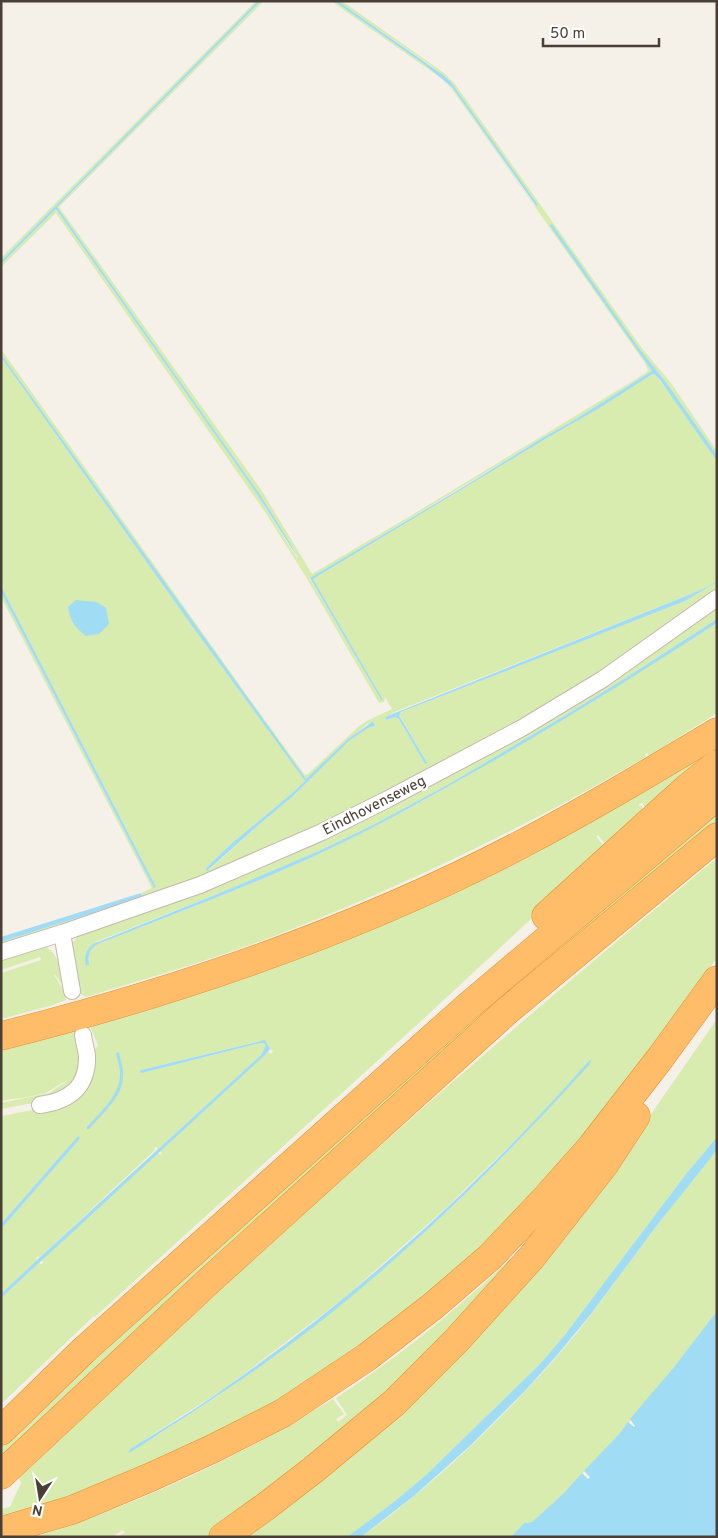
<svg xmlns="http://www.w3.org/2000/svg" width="718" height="1538" font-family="Overpass,sans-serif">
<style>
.green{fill:#d7ecae;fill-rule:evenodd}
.water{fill:#a1dcf5}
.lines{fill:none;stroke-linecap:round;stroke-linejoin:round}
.minor-casing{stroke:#c4b9ad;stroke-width:18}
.motorway-casing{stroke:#e88f2f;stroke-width:29}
.minor{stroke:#fff;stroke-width:16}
.motorway{stroke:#ffbc69;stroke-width:28}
.labels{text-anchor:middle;stroke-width:4.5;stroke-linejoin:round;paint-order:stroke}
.street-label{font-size:15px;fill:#493f36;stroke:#fff}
</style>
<rect width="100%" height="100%" fill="#f5f0e8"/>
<g class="green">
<polygon points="256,1 258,1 1,261 1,258"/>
<polygon points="261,1 264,1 59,207 262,491 312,574 407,518 646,373 648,370 645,363 452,89 441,78 331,1 334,1 425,65 452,87 535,206 537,205 451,82 430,65 338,1 342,1 444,73 455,84 641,347 671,383 717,451 717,455 668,385 638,348 552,225 551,226 652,371 571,422 544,437 310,579 383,701 371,679 313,579 547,438 598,409 647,377 654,374 672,396 717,461 717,581 707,587 691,594 397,711 385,717 388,720 395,717 399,719 425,764 426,762 399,714 401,712 685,601 717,582 717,598 661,636 448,763 265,853 1,949 1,942 128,902 143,896 141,893 152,888 1,597 1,592 143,867 154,888 156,887 1,586 1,357 187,619 305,781 291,794 230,845 206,868 209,870 262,822 292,797 349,741 368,728 375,726 367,724 306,780 1,354 1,349 248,697 305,775 308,774 358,727 367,721 392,709 385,697 384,702 379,703 306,577 265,512 56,213 1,267 1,264 56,209 255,491 297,558 298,557 261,496 57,207"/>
<path d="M717 607V619L627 677 569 713 449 784 373 825 321 850 232 888 98 941 90 947 86 963V966L89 965C88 955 89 949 98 944 174 914 251 886 325 851 380 825 433 796 485 765 564 720 641 672 717 623V713L649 756 647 753 645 754 646 757C532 823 415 881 292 929 225 956 155 976 86 997L80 994 71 945 77 937 83 932 306 843Z"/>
<path d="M717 744V750L647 810 642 803 639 804V806L641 805 645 812 607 847 598 835 596 836 605 848C439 1009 265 1161 95 1317L94 1316 1 1404V1298L39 1263 41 1264 43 1263 42 1260C79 1223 119 1188 158 1153L160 1155 162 1153 160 1151 268 1052 271 1054 273 1051 270 1049 268 1045 260 1041 141 1070 142 1073 256 1044 263 1043 266 1045 261 1055 158 1149 156 1147 154 1148 155 1150 39 1258 38 1256 36 1258 37 1260 1 1294V1229L78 1141V1136L1 1224V1116L55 1106 69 1101 94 1051 98 1045 90 1026 157 1003Z"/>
<polygon points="717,812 717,825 1,1459 1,1446 71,1379 375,1102"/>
<path d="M717 858V958L612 1107 461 1270 304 1388 142 1471 1 1520V1509L10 1507 21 1483 19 1478C245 1263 476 1056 717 858ZM591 1060C492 1177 377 1282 252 1372 212 1401 170 1427 128 1453L130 1449 224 1389 344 1298 446 1208 536 1120Z"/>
<path d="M44 946C58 952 60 969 64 982L61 983 55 975H54L64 991 66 1000 53 1005 1 1019V973L41 960 40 957 1 970V957Z"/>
<polygon points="717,1019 717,1137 686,1174 564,1336 539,1365 426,1475 395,1501 347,1537 243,1537 622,1156"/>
<path d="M74 1030 78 1039 83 1073 53 1099 1 1109V1103L49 1093 67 1081C59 1083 53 1090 45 1093 32 1097 16 1098 1 1101V1046Z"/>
<path d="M717 1150V1311L674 1367 620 1433 564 1493 532 1522 524 1523 511 1537H361C439 1482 515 1407 576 1334 600 1304 621 1273 644 1243 667 1211 692 1181 717 1150Z"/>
<path d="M538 1232 445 1346 213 1537H117L125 1533 123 1530 112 1537H34C140 1504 239 1457 333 1399L344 1414 336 1419 338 1422 347 1415 336 1398C409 1350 476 1294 538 1232Z"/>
</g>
<g class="water">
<polygon points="258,1 261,1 57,207 261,496 290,543 298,558 255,491 56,209 1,264 1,261"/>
<polygon points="334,1 338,1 443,75 451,82 538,205 536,206 452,87 425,65"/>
<polygon points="552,224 638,347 668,385 717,455 717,461 660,380 654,374 651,375 598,409 547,438 313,579 382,698 382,701 310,578 460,489 544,437 571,422 652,371 550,226"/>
<polygon points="1,354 306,779 347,740 372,722 373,721 375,726 368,728 349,741 292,797 262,822 208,870 207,871 206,868 230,845 291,794 305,781 187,619 1,357"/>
<polygon points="717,581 717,582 685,601 401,712 399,715 427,763 425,764 399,719 395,717 387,720 385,717 691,594 707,587"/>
<polygon points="1,586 156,887 154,888 143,867 1,592"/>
<path d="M76 600 97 602 106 608 109 624 99 634 86 636C75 628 70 621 68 607Z"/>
<path d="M717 619V623C642 672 566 719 488 764 435 794 381 825 325 851 251 886 174 914 98 944 89 949 88 955 89 965L86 966C84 956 86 950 93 944L232 888 321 850 373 825 449 784 569 713 627 677Z"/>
<polygon points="141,893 143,897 1,942 1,937"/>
<polygon points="265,1040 270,1049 265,1055 1,1298 1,1294 37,1260 261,1055 266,1045 263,1043 256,1044 142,1073 140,1072 141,1070"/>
<path d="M119 1052C120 1060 124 1068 123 1076 123 1097 102 1114 89 1129H87V1127C100 1112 121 1095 120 1073 120 1066 117 1059 116 1053Z"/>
<path d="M592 1059 589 1065C478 1188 356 1305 217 1396 198 1409 179 1421 160 1433 149 1440 139 1448 128 1453L130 1449C162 1429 195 1410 225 1388 358 1295 480 1185 587 1063Z"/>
<polygon points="78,1136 80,1138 78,1141 1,1229 1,1224"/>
<polygon points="717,1137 717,1150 658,1224 591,1314 559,1353 525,1391 471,1445 414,1496 361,1537 347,1537 395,1501 426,1475 539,1365 564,1336 686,1174"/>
<polygon points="717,1311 717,1537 511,1537 524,1523 532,1522 564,1493 582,1473 588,1479 590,1477 584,1471 620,1433 628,1422 634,1427 635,1426 630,1419 674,1367"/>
</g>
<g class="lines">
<defs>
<g id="minor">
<polyline points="62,933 72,991"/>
<polyline points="1,952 62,933 200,885 322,832 388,799 522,728 603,679 717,598"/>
<path d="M40 1105C69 1101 88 1088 87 1055 86 1049 84 1042 83 1035"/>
</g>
<g id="motorway">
<polyline points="546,916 687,788 717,764"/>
<path d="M1 1036C180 991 356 931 520 845 587 810 652 771 717 732"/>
<polyline points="1,1431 84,1350 467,1007 717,796"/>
<polyline points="1,1475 211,1279 508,1010 717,837"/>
<polyline points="1,1531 72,1510 151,1477 212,1449 283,1413 367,1357 433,1306 490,1257 545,1199 592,1146 661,1057 717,980"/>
<polyline points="223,1537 265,1507 313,1470 394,1403 456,1341 531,1258 604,1165 636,1116"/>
</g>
</defs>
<use href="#minor" class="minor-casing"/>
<use href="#motorway" class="motorway-casing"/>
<use href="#minor" class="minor"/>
<use href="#motorway" class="motorway"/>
</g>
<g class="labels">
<g class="street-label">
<text transform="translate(374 805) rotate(-27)" y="5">Eindhovenseweg</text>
</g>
</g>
<rect width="718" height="1538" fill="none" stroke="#493f36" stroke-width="5"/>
<g transform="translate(40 1498) rotate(192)" stroke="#ffffff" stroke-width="4" paint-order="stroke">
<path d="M0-4L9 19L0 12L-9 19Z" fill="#493f36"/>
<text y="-8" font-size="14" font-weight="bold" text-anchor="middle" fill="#493f36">N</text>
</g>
<path d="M543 38v8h116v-8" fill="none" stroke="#493f36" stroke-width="2.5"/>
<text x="550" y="38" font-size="15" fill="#493f36" stroke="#ffffff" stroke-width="4" paint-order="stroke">50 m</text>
</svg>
